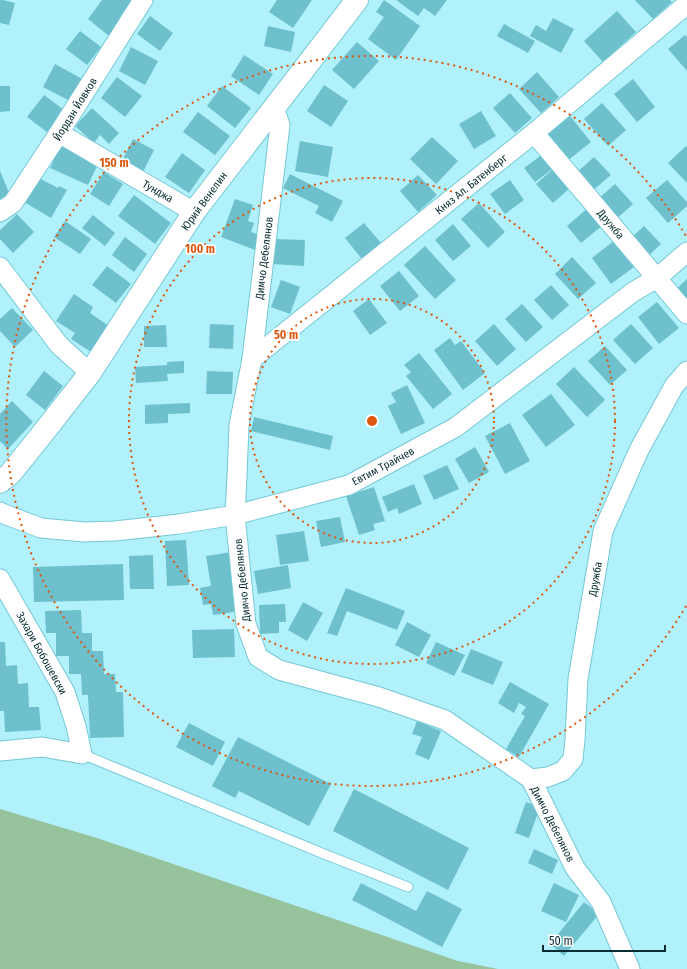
<svg xmlns="http://www.w3.org/2000/svg" width="687" height="969" font-family="'Fira Sans Condensed',sans-serif">
<style>
.green{fill:#96c29c}
.building{fill:#6ec0cd}
.lines{fill:none;stroke-linecap:round;stroke-linejoin:round}
.service-casing{stroke:#75c8d5;stroke-width:11}
.minor-casing{stroke:#75c8d5;stroke-width:21}
.tertiary-casing{stroke:#75c8d5;stroke-width:24}
.service{stroke:#fff;stroke-width:9}
.minor{stroke:#fff;stroke-width:19}
.tertiary{stroke:#fff;stroke-width:22}
.ring{fill:none;stroke:#dd570e;stroke-width:2;stroke-dasharray:2 4}
.labels{text-anchor:middle;stroke-width:3.5;stroke-linejoin:round;paint-order:stroke}
.street-label{font-size:11px;fill:#082d32;stroke:#fff}
.centre{fill:#dd570e;stroke:#fff;stroke-width:2}
.ring-label{font-size:12px;text-anchor:middle;font-weight:bold;fill:#dd570e;stroke:#fff;stroke-width:3.5;stroke-linejoin:round;paint-order:stroke}
</style>
<rect width="100%" height="100%" fill="#b1f1fc"/>
<polygon class="green" points="0,809 97,838 458,961 498,969 0,969"/>
<g class="building">
<polygon points="0,0 3,0 15,3 9,25 0,23"/>
<polygon points="102,0 133,0 135,2 109,36 88,19"/>
<polygon points="277,0 312,0 293,28 269,12"/>
<polygon points="384,0 420,26 396,60 368,39 384,17 376,12"/>
<polygon points="396,0 447,0 435,16 424,8 418,16"/>
<polygon points="635,0 670,0 672,2 653,19"/>
<polygon points="617,11 636,32 603,62 584,41"/>
<polygon points="150,16 173,33 160,51 137,34"/>
<polygon points="553,18 574,29 561,53 530,36 536,25 546,31"/>
<polygon points="504,24 535,41 528,53 497,36"/>
<polygon points="268,26 295,32 291,52 264,46"/>
<polygon points="80,31 101,47 87,65 66,49"/>
<polygon points="685,35 687,37 687,71 668,49"/>
<polygon points="357,42 379,61 354,89 332,70"/>
<polygon points="131,47 158,61 145,85 119,71"/>
<polygon points="244,55 273,74 259,95 231,76"/>
<polygon points="55,64 86,81 74,103 43,87"/>
<polygon points="537,72 559,97 541,113 519,89"/>
<polygon points="117,77 142,96 125,117 101,98"/>
<polygon points="633,79 655,107 637,122 614,94"/>
<polygon points="324,85 348,101 331,127 307,111"/>
<polygon points="0,86 10,86 10,111 0,112"/>
<polygon points="222,86 251,108 235,128 207,106"/>
<polygon points="510,93 532,118 515,133 493,108"/>
<polygon points="44,95 64,110 47,132 27,117"/>
<polygon points="602,103 626,130 608,146 584,119"/>
<polygon points="92,108 119,133 109,144 100,135 94,143 75,126"/>
<polygon points="481,111 496,136 474,149 459,124"/>
<polygon points="198,112 230,136 215,155 183,132"/>
<polygon points="570,116 591,142 566,162 545,137"/>
<polygon points="432,137 458,161 436,184 410,159"/>
<polygon points="133,139 154,150 143,172 122,161"/>
<polygon points="300,141 333,147 328,177 295,171"/>
<polygon points="61,145 99,162 88,185 50,168"/>
<polygon points="686,146 687,147 687,183 668,163"/>
<polygon points="182,153 205,170 189,193 165,177"/>
<polygon points="543,154 554,168 535,182 524,168"/>
<polygon points="594,157 611,175 591,192 575,174"/>
<polygon points="553,169 570,188 553,203 536,184"/>
<polygon points="0,171 10,195 0,199"/>
<polygon points="104,172 123,184 109,206 90,194"/>
<polygon points="290,174 343,201 332,222 315,213 319,206 283,188"/>
<polygon points="418,175 437,195 418,212 400,191"/>
<polygon points="37,177 58,188 59,186 67,190 51,218 24,202"/>
<polygon points="510,180 524,200 505,214 490,194"/>
<polygon points="667,180 687,202 687,206 668,223 646,198"/>
<polygon points="615,184 633,204 614,221 596,201"/>
<polygon points="134,195 171,223 155,244 118,216"/>
<polygon points="235,199 253,205 248,221 254,223 251,232 260,235 255,250 221,237"/>
<polygon points="479,203 505,232 488,248 461,219"/>
<polygon points="588,208 603,225 581,243 567,226"/>
<polygon points="17,214 34,232 13,253 0,239 0,230"/>
<polygon points="93,215 115,233 105,246 82,228"/>
<polygon points="65,221 91,239 80,254 54,237"/>
<polygon points="364,223 381,243 362,259 345,238"/>
<polygon points="453,224 471,246 453,261 435,240"/>
<polygon points="644,226 661,244 646,258 629,240"/>
<polygon points="125,237 147,254 134,272 112,255"/>
<polygon points="273,239 305,240 304,266 272,264"/>
<polygon points="615,240 634,267 611,284 592,258"/>
<polygon points="425,246 456,280 435,299 404,265"/>
<polygon points="572,257 596,283 578,299 555,274"/>
<polygon points="107,266 131,284 116,303 92,285"/>
<polygon points="399,271 419,296 400,311 380,286"/>
<polygon points="687,279 687,309 672,293"/>
<polygon points="281,280 300,287 290,314 271,307"/>
<polygon points="551,285 569,305 552,320 534,300"/>
<polygon points="74,294 93,307 90,313 109,326 91,352 71,339 75,333 56,321"/>
<polygon points="369,299 387,323 370,335 353,311"/>
<polygon points="657,302 679,328 659,344 638,317"/>
<polygon points="522,304 543,327 526,342 505,319"/>
<polygon points="12,308 33,330 15,347 0,331 0,319"/>
<polygon points="210,324 234,325 233,349 209,348"/>
<polygon points="494,324 516,349 497,366 475,341"/>
<polygon points="631,324 653,348 635,364 613,340"/>
<polygon points="166,325 167,347 144,347 144,326"/>
<polygon points="450,338 455,345 461,341 485,373 463,390 434,350"/>
<polygon points="605,346 627,370 610,385 588,361"/>
<polygon points="419,353 452,394 433,409 406,376 411,372 404,365"/>
<polygon points="184,361 184,373 167,374 168,381 136,383 135,367 167,365 167,362"/>
<polygon points="574,367 605,400 587,417 556,384"/>
<polygon points="44,371 63,386 45,410 26,395"/>
<polygon points="207,371 233,372 232,394 206,394"/>
<polygon points="407,385 425,423 401,434 388,406 396,402 391,393"/>
<polygon points="551,394 575,425 546,447 522,415"/>
<polygon points="12,401 33,422 8,449 0,441 0,414"/>
<polygon points="190,403 190,413 168,414 168,423 145,424 145,405"/>
<polygon points="254,417 333,436 330,450 251,431"/>
<polygon points="510,423 530,461 505,474 485,436"/>
<polygon points="475,447 489,472 469,483 455,459"/>
<polygon points="447,465 459,489 434,500 423,476"/>
<polygon points="414,484 422,504 399,514 397,508 388,512 382,497"/>
<polygon points="374,487 385,521 373,524 375,530 359,535 346,496"/>
<polygon points="340,517 345,542 321,547 316,521"/>
<polygon points="304,531 309,561 280,565 276,535"/>
<polygon points="186,540 189,585 167,586 165,541"/>
<polygon points="232,552 241,611 213,615 211,604 203,605 200,588 211,586 206,556"/>
<polygon points="153,555 154,589 130,589 129,556"/>
<polygon points="123,564 124,600 34,602 33,567"/>
<polygon points="288,565 291,588 258,594 254,571"/>
<polygon points="346,588 405,611 397,630 347,611 337,636 327,633"/>
<polygon points="303,602 323,613 307,641 288,630"/>
<polygon points="285,604 286,622 279,622 279,633 260,634 259,605"/>
<polygon points="81,610 82,633 92,633 92,651 103,651 104,674 115,674 116,692 123,692 124,737 90,738 88,695 82,695 81,674 69,674 69,656 56,656 56,633 46,633 45,611"/>
<polygon points="407,622 431,635 419,657 395,645"/>
<polygon points="234,629 235,657 193,658 192,630"/>
<polygon points="0,642 5,642 6,666 17,665 18,684 28,683 29,707 39,707 41,730 5,732 4,711 0,711"/>
<polygon points="436,642 465,655 454,676 426,663"/>
<polygon points="471,649 503,662 493,685 461,672"/>
<polygon points="510,682 549,704 519,757 506,749 525,716 521,714 526,707 519,703 514,713 498,703"/>
<polygon points="417,721 441,731 429,760 415,754 422,737 412,734"/>
<polygon points="189,723 225,742 213,766 176,747"/>
<polygon points="238,737 331,784 309,826 239,791 235,798 212,786"/>
<polygon points="354,789 469,848 448,890 333,831"/>
<polygon points="526,802 540,807 529,838 515,833"/>
<polygon points="534,849 558,860 552,874 528,863"/>
<polygon points="361,883 416,911 427,891 462,909 442,947 352,900"/>
<polygon points="554,883 579,895 566,922 541,911"/>
<polygon points="584,902 599,914 564,956 550,944"/>
</g>
<g class="lines">
<defs>
<polyline id="service" points="82,754 324,854 408,887"/>
<g id="minor">
<polyline points="274,107 280,125 252,359 239,425 237,476 235,515 246,624 258,657 279,670 379,697 445,720 531,779 575,868 601,902 630,969"/>
<polyline points="59,133 194,212"/>
<polyline points="534,133 687,314"/>
<polyline points="0,212 13,203 59,133 143,0"/>
<polyline points="0,267 59,345 90,373"/>
<polyline points="252,359 534,133 687,4"/>
<polyline points="0,512 4,514 41,528 84,532 115,531 179,524 235,515 349,485 456,427 633,292 657,278 687,252"/>
<polyline points="0,579 65,692 76,726 82,754 42,747 0,751"/>
<polyline points="531,779 548,777 563,771 573,759 575,740 578,679 603,531 639,450 674,386 687,371"/>
</g>
<polyline id="tertiary" points="0,482 10,474 43,433 90,373 194,212 357,0"/>
</defs>
<use href="#service" class="service-casing"/>
<use href="#minor" class="minor-casing"/>
<use href="#tertiary" class="tertiary-casing"/>
<use href="#service" class="service"/>
<use href="#minor" class="minor"/>
<use href="#tertiary" class="tertiary"/>
</g>
<g class="ring">
<circle cx="372" cy="421" r="122"/>
<circle cx="372" cy="421" r="243"/>
<path d="M686 606A365 365 0 1 1 686 236"/>
</g>
<g class="labels">
<g class="street-label">
<text transform="translate(75 109) rotate(-58)" y="4">Йордан Йовков</text>
<text transform="translate(471 184) rotate(-39)" y="4">Княз Ал. Батенберг</text>
<text transform="translate(158 191) rotate(30)" y="4">Тунджа</text>
<text transform="translate(204 201) rotate(-54)" y="4">Юрий Венелин</text>
<text transform="translate(611 224) rotate(50)" y="4">Дружба</text>
<text transform="translate(264 258) rotate(-83)" y="4">Димчо Дебелянов</text>
<text transform="translate(383 466) rotate(-28)" y="4">Евтим Трайчев</text>
<text transform="translate(595 579) rotate(-80)" y="4">Дружба</text>
<text transform="translate(242 580) rotate(-96)" y="4">Димчо Дебелянов</text>
<text transform="translate(42 653) rotate(61)" y="4">Захари Бобошевски</text>
<text transform="translate(553 824) rotate(63)" y="4">Димчо Дебелянов</text>
</g>
</g>
<circle cx="372" cy="421" r="6" class="centre"/>
<g class="ring-label">
<text x="114" y="167">150 m</text>
<text x="200" y="253">100 m</text>
<text x="286" y="339">50 m</text>
</g>
<path d="M543 945v6h122v-6" fill="none" stroke="#082d32" stroke-width="2"/>
<text x="549" y="945" font-size="12" fill="#082d32" stroke="#ffffff" stroke-width="3" paint-order="stroke">50 m</text>
</svg>
